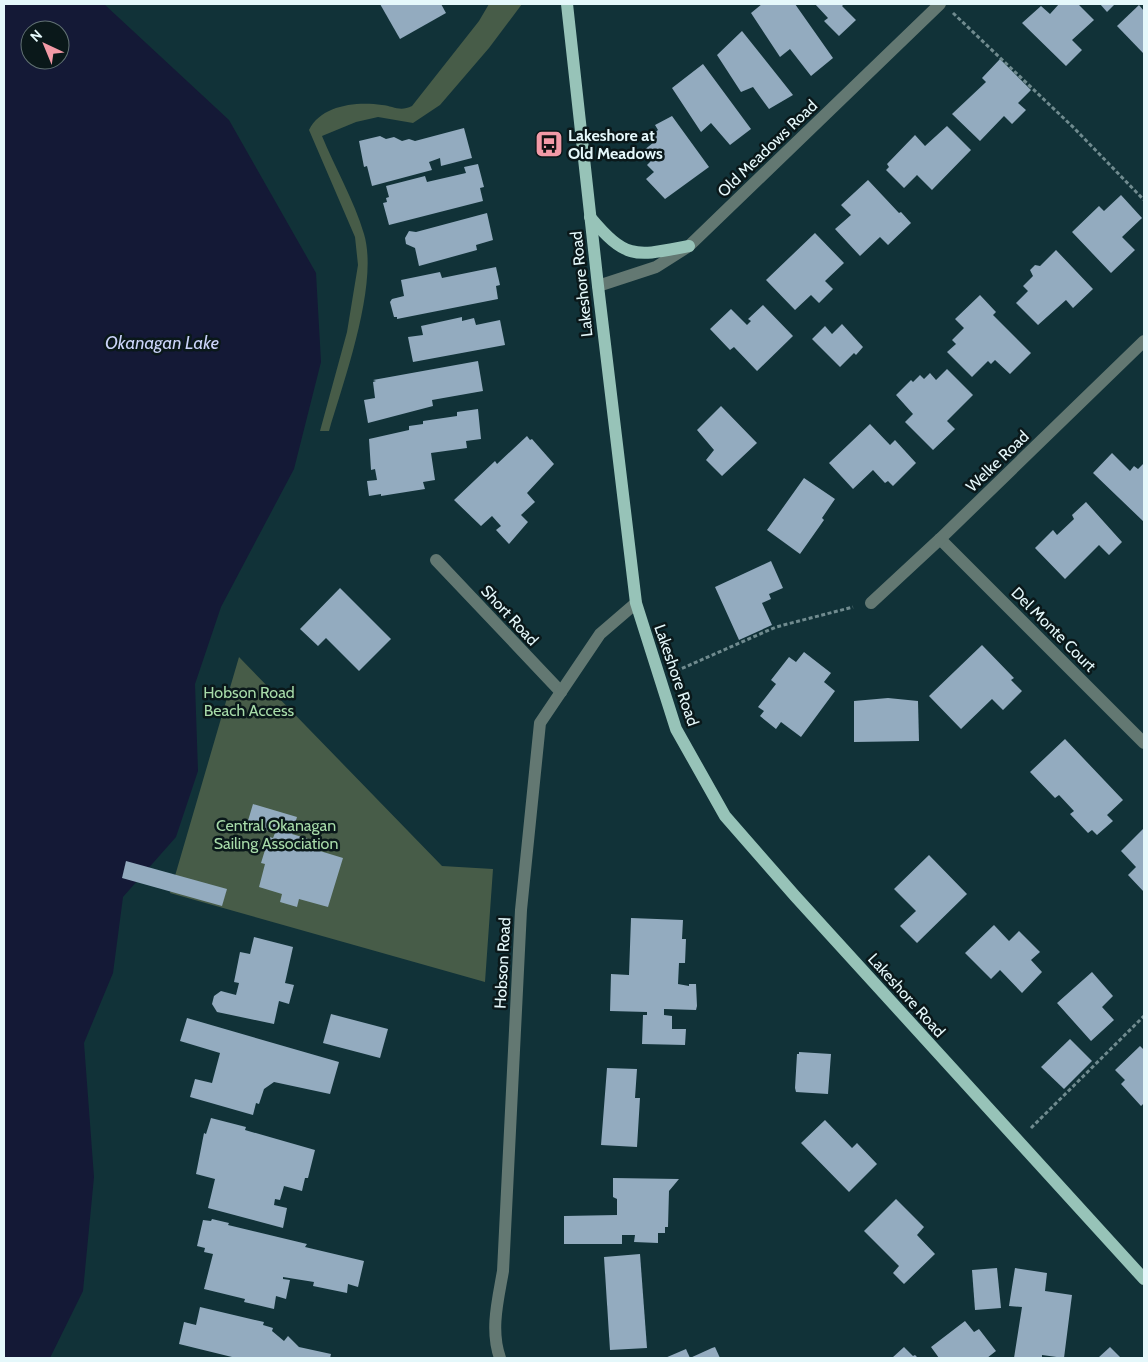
<svg xmlns="http://www.w3.org/2000/svg" width="1148" height="1362" font-family="Cabin,sans-serif">
<style>
.green{fill:#475c48}
.water{fill:#141936;fill-rule:evenodd}
.building{fill:#93abbf}
.lines{fill:none;stroke-linecap:round;stroke-linejoin:round}
.path{stroke:#708b8f;stroke-width:3;stroke-dasharray:4 2.5;stroke-linecap:butt}
.minor{stroke:#637872;stroke-width:12}
.major{stroke:#97c3b8;stroke-width:12}
.labels{text-anchor:middle;stroke-width:5;stroke-linejoin:round;paint-order:stroke}
.poi-label{font-size:16px;font-weight:bold;fill:#e5f8fb;stroke:#0a181a;text-anchor:start}
.street-label{font-size:16px;fill:#e5f8fb;stroke:#0a181a}
.park-label{font-size:16px;fill:#a7dba9;stroke:#0a181a}
.water-label{font-size:18px;font-style:italic;fill:#cad3f8;stroke:#0a181a}
</style>
<rect width="100%" height="100%" fill="#113238"/>
<g class="green">
<path d="M489 4H522L489 48 440 105 413 123 378 117 356 122 322 136C335 168 354 200 364 234 379 284 344 380 329 431H320L347 332 358 265 355 237 309 130C321 105 357 101 382 105 393 106 400 112 412 106L479 21Z"/>
<polygon points="239,657 442,866 493,869 485,982 170,893"/>
</g>
<path class="water" d="M4 4H104L229 120 316 273 321 362 294 469 221 607 195 684 198 771 176 837 123 897 113 973 84 1043 94 1177 83 1291 50 1358H4ZM30 30H60V60H30Z"/>
<g class="building">
<polygon points="380,4 441,4 446,13 400,39"/>
<polygon points="762,4 795,4 833,58 811,76 790,49 780,57 751,13"/>
<polygon points="815,4 844,4 842,6 856,20 839,36 824,21 828,18"/>
<polygon points="1059,4 1078,4 1094,20 1072,40 1082,50 1066,66 1022,23 1041,6 1050,14"/>
<polygon points="1100,4 1115,4 1107,12"/>
<polygon points="1139,5 1144,11 1144,54 1117,26"/>
<polygon points="742,31 793,95 769,109 753,87 741,92 717,55"/>
<polygon points="1000,59 1031,90 1018,103 1026,110 1012,124 1004,116 980,141 952,114 986,82 982,78"/>
<polygon points="703,64 751,129 730,145 711,123 701,132 672,88"/>
<polygon points="672,116 709,167 665,199 646,179 654,172 647,165 651,161 643,151 654,142 649,137 658,130 655,125"/>
<polygon points="947,126 971,150 932,190 917,175 904,188 886,170 889,167 887,164 915,135 925,146"/>
<polygon points="464,128 472,158 441,166 440,158 429,162 432,170 372,186 367,166 364,167 359,141 380,136 386,139 394,137 402,141 409,139 415,141"/>
<polygon points="478,164 484,187 480,188 483,201 389,225 383,203 387,202 386,198 389,197 386,186 425,176 427,182 466,173 464,167"/>
<polygon points="868,180 899,213 901,212 911,223 888,245 880,237 860,256 835,229 851,215 841,205"/>
<polygon points="1121,195 1142,218 1122,237 1135,250 1111,273 1072,232 1099,206 1104,211"/>
<polygon points="487,213 493,240 476,245 477,250 419,266 415,248 406,244 405,238 409,231 416,232"/>
<polygon points="815,233 844,263 825,281 833,289 819,303 811,295 795,310 766,280"/>
<polygon points="1056,250 1093,289 1073,308 1066,300 1038,325 1016,303 1028,291 1023,286 1033,276 1030,270 1035,265 1040,266"/>
<polygon points="496,267 500,285 496,286 498,299 397,319 397,317 394,317 390,302 392,299 404,296 401,280 440,272 442,278"/>
<polygon points="980,295 996,312 993,315 1031,353 1010,374 995,360 991,364 988,361 972,377 947,352 956,344 952,340 964,328 955,319"/>
<polygon points="763,305 793,336 757,371 734,347 730,350 710,329 731,309 747,325 751,321 748,319"/>
<polygon points="462,317 462,321 474,318 476,325 500,320 505,345 413,362 408,337 423,335 421,326"/>
<polygon points="842,324 863,347 856,355 854,353 840,367 812,339 825,326 832,334"/>
<polygon points="478,361 483,391 432,400 433,406 368,423 364,400 375,398 373,382 376,381 373,380"/>
<polygon points="947,369 973,395 947,421 955,429 933,450 905,422 913,414 896,395 911,380 913,382 920,375 924,379 930,373 936,380"/>
<polygon points="721,406 757,443 722,476 706,460 714,450 697,430"/>
<polygon points="478,409 481,439 466,441 467,448 431,453 435,480 423,482 425,489 381,496 381,494 369,496 367,481 377,480 375,469 371,470 369,439 409,430 409,426 423,424 423,421 457,416 457,412"/>
<polygon points="870,424 890,445 895,440 916,463 893,486 888,481 885,483 873,470 853,489 829,463"/>
<polygon points="527,436 530,440 532,439 554,464 527,493 535,502 521,515 528,522 509,544 496,530 501,526 492,516 481,526 454,500 495,461 497,464"/>
<polygon points="1112,453 1130,471 1134,466 1138,469 1144,463 1144,522 1093,473"/>
<polygon points="804,478 835,499 822,518 824,520 800,554 767,530"/>
<polygon points="1086,502 1122,542 1109,555 1099,545 1065,579 1035,548 1053,530 1057,535 1074,519 1072,515"/>
<polygon points="771,561 783,588 769,594 771,599 762,603 772,625 739,640 715,587"/>
<polygon points="340,588 391,639 359,671 326,638 318,646 300,629"/>
<polygon points="982,645 1014,678 1011,680 1022,691 1003,710 992,699 961,729 929,696"/>
<polygon points="804,652 831,673 824,682 835,691 801,737 781,722 776,729 760,716 764,711 758,707 776,684 771,680 789,657 796,662"/>
<polygon points="888,698 918,701 919,741 854,742 854,701"/>
<polygon points="1065,739 1123,800 1107,815 1113,821 1097,835 1092,830 1088,833 1070,814 1074,811 1059,795 1055,798 1030,772"/>
<polygon points="253,804 297,817 292,834 322,843 320,851 343,858 328,907 299,899 297,907 280,902 282,894 259,887 265,864 261,863 269,837 273,838 275,833 247,824"/>
<polygon points="1144,828 1144,892 1128,875 1136,867 1121,851"/>
<polygon points="929,855 967,894 917,943 900,926 916,911 894,889"/>
<polygon points="126,861 227,889 222,906 122,878"/>
<polygon points="631,918 683,920 682,939 686,939 685,963 679,963 678,984 689,986 689,984 696,984 697,1006 696,1010 664,1009 664,1015 672,1016 672,1029 686,1029 685,1045 642,1044 643,1015 647,1015 647,1012 610,1011 611,974 629,975"/>
<polygon points="994,925 1009,941 1019,931 1040,952 1031,960 1042,972 1022,993 1000,970 991,979 965,953"/>
<polygon points="254,937 293,947 285,983 294,985 289,1004 279,1001 274,1024 217,1012 212,1004 214,996 221,991 236,995 239,983 234,982 240,952 250,954"/>
<polygon points="1092,972 1113,996 1102,1007 1114,1020 1091,1041 1057,1003"/>
<polygon points="331,1014 388,1029 380,1058 323,1043"/>
<polygon points="187,1018 339,1062 330,1094 274,1082 264,1089 259,1104 256,1103 253,1115 190,1097 195,1079 212,1083 220,1053 180,1041"/>
<polygon points="1070,1039 1092,1061 1064,1089 1041,1067"/>
<polygon points="1140,1046 1144,1050 1144,1103 1141,1106 1121,1084 1125,1080 1115,1070"/>
<polygon points="799,1052 831,1054 828,1094 796,1092 795,1088 797,1054 799,1054"/>
<polygon points="607,1068 637,1069 635,1098 640,1098 637,1147 601,1145"/>
<polygon points="211,1118 246,1127 245,1130 315,1150 308,1178 305,1178 302,1191 284,1186 280,1200 275,1199 274,1205 287,1208 283,1228 208,1208 215,1179 196,1174 204,1133 206,1134"/>
<polygon points="825,1120 852,1148 857,1143 877,1164 849,1192 801,1143"/>
<polygon points="613,1178 679,1179 669,1191 668,1227 665,1227 665,1233 658,1233 658,1243 634,1242 635,1235 622,1235 622,1244 564,1244 564,1216 617,1215 617,1199 613,1197"/>
<polygon points="896,1199 924,1227 917,1235 935,1254 904,1284 893,1273 899,1266 864,1231"/>
<polygon points="212,1219 229,1223 228,1225 307,1244 305,1247 364,1261 358,1287 348,1284 347,1293 313,1286 314,1282 283,1277 283,1279 290,1280 286,1299 276,1296 274,1309 244,1302 245,1299 204,1289 213,1254 204,1252 205,1248 197,1246 203,1220 211,1221"/>
<polygon points="640,1254 647,1348 610,1350 604,1257"/>
<polygon points="997,1268 1001,1308 975,1310 972,1270"/>
<polygon points="1015,1268 1047,1273 1045,1291 1072,1295 1064,1358 1042,1355 1042,1358 1014,1358 1022,1307 1009,1306"/>
<polygon points="200,1307 264,1322 263,1325 273,1328 272,1331 284,1341 288,1336 299,1347 331,1354 330,1358 236,1358 179,1344 184,1322 196,1325"/>
<polygon points="965,1321 974,1332 979,1329 996,1351 987,1358 939,1358 931,1347"/>
<polygon points="715,1347 720,1358 690,1358 712,1348"/>
<polygon points="904,1347 913,1356 915,1355 918,1358 892,1358"/>
<polygon points="1110,1347 1121,1358 1098,1358"/>
<polygon points="686,1349 690,1358 665,1358"/>
</g>
<g class="lines">
<g class="path">
<polyline points="953,13 1074,128 1144,200"/>
<polyline points="676,671 776,627 853,607"/>
<polyline points="1031,1128 1144,1016"/>
</g>
<g class="minor">
<polyline points="598,286 656,267 689,246 940,4"/>
<polyline points="940,539 1144,743"/>
<polyline points="436,560 561,692"/>
<polyline points="871,603 940,539 1144,341"/>
<path d="M500 1358C490 1330 498 1300 503 1271L521 910 540 723 600 634 636 603"/>
</g>
<g class="major">
<polyline points="567,4 598,286 636,603 676,729 725,816 795,896 1144,1279"/>
<path d="M590 217C627 261 636 256 689 246"/>
</g>
</g>
<defs>
<symbol id="bus-square" viewBox="-11 -11 22 22"><rect x="-9" y="-9" width="18" height="18" rx="4" fill="#f39aa7" stroke="#0a181a"/><path d="M-5-6H5V4H4V6H2V4H-2V6H-4V4H-5ZM-3.5-4V0h7V-4ZM-3.5 1.2v1.5H-2V1.2ZM2 1.2v1.5H3.5V1.2Z" fill="#111"/></symbol>
</defs>
<g fill-rule="evenodd">
<use href="#bus-square" x="533" y="128" width="32" height="32"/>
</g>
<g class="labels">
<g class="poi-label">
<text x="568" y="141">Lakeshore at<tspan x="568" dy="18">Old Meadows</tspan></text>
</g>
<g class="street-label">
<text transform="translate(767 148) rotate(-44)" y="6">Old Meadows Road</text>
<text transform="translate(581 284) rotate(-96)" y="6">Lakeshore Road</text>
<text transform="translate(997 461) rotate(-44)" y="6">Welke Road</text>
<text transform="translate(510 615) rotate(47)" y="6">Short Road</text>
<text transform="translate(1054 629) rotate(45)" y="6">Del Monte Court</text>
<text transform="translate(677 675) rotate(71)" y="6">Lakeshore Road</text>
<text transform="translate(502 963) rotate(-87)" y="6">Hobson Road</text>
<text transform="translate(907 995) rotate(48)" y="6">Lakeshore Road</text>
</g>
<g class="park-label">
<text x="249" y="698">Hobson Road<tspan x="249" dy="18">Beach Access</tspan></text>
<text x="276" y="831">Central Okanagan<tspan x="276" dy="18">Sailing Association</tspan></text>
</g>
<g class="water-label">
<text x="162" y="349">Okanagan Lake</text>
</g>
</g>
<rect width="1148" height="1362" fill="none" stroke="#e5f8fb" stroke-width="10"/>
<g transform="translate(45 45) rotate(316)"><circle r="24" fill="#0a181a" stroke="#627274"/>
<path d="M0-4L9 19L0 12L-9 19Z" fill="#f39aa7"/>
<text y="-8" font-size="14" font-weight="bold" text-anchor="middle" fill="#e5f8fb">N</text>
</g>
</svg>
